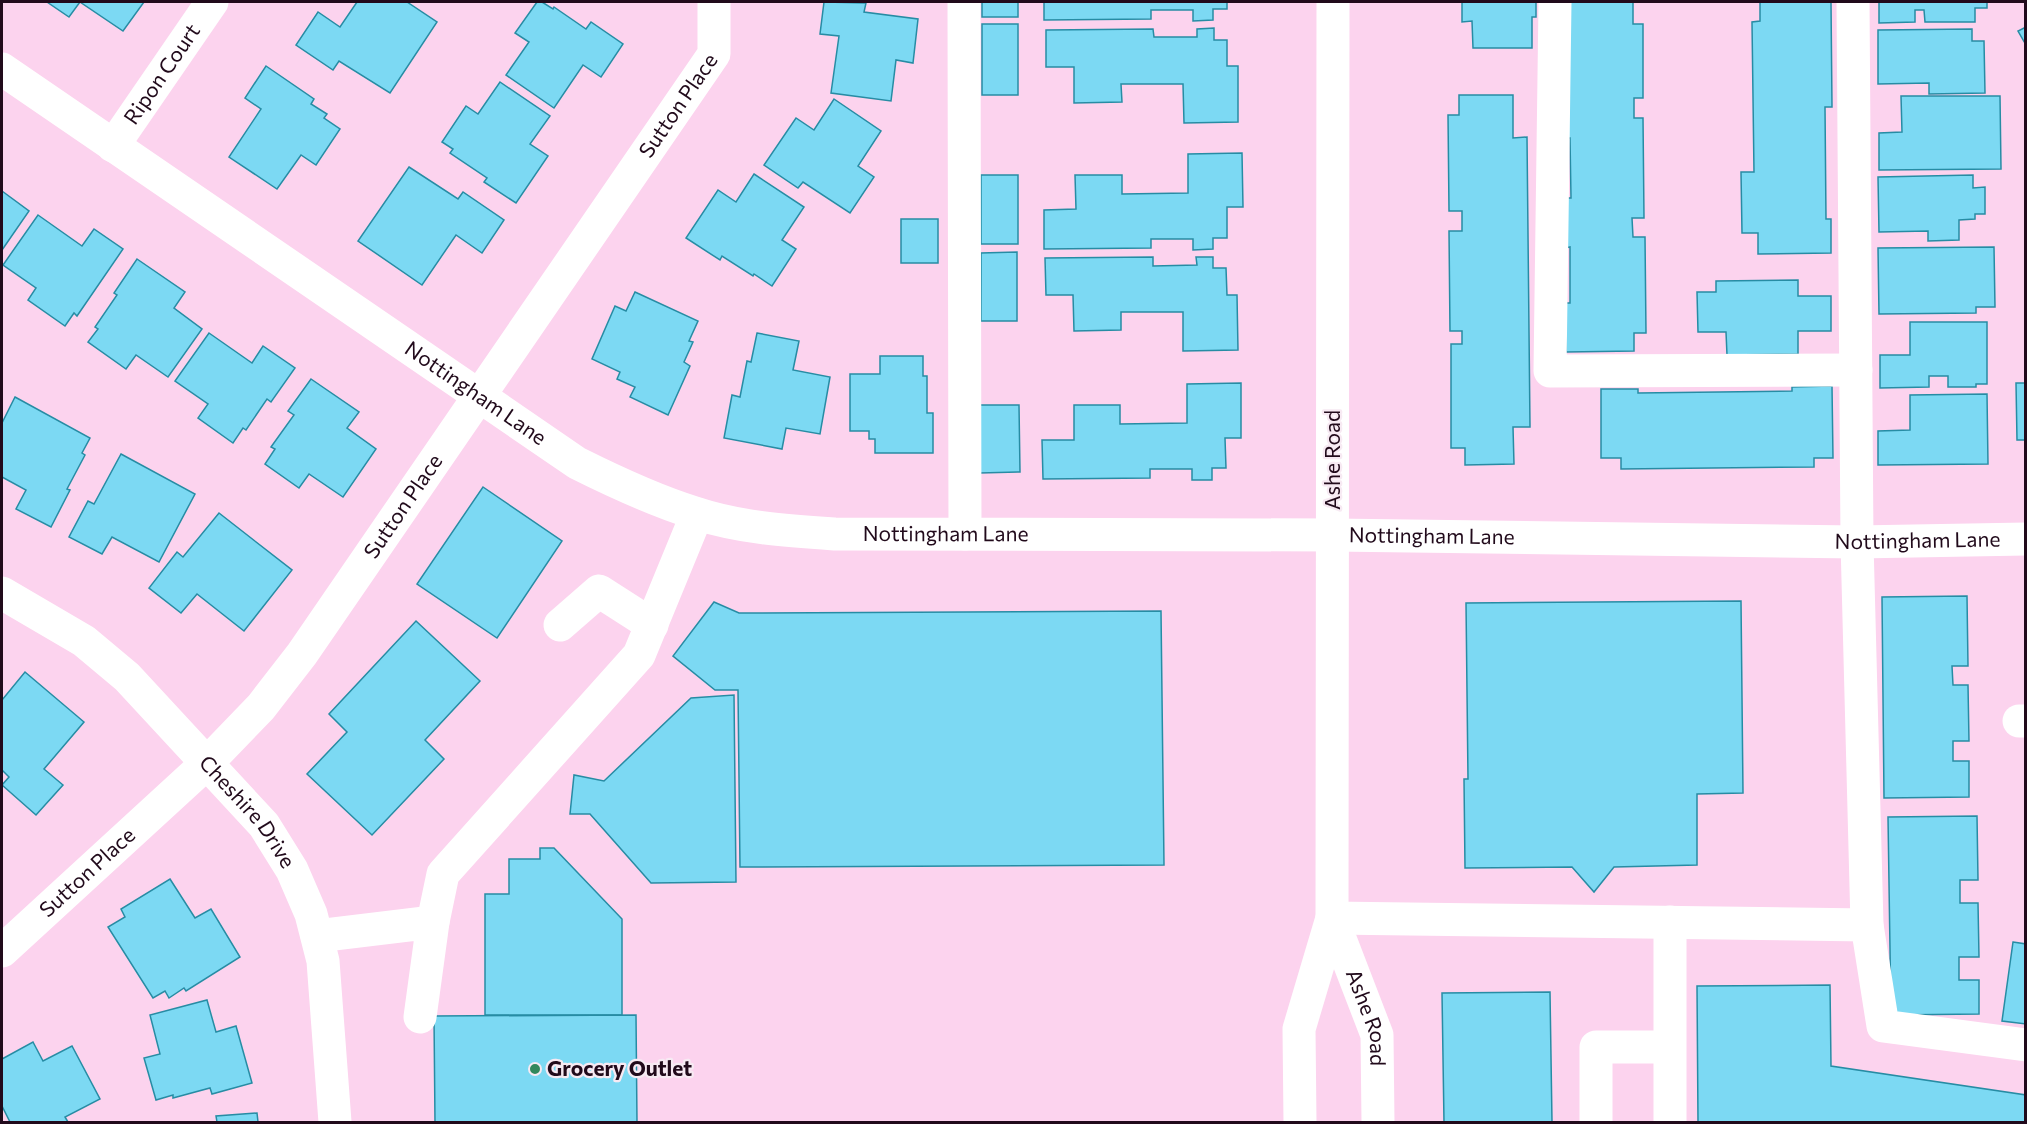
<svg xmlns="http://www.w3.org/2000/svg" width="2027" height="1124" font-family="Commissioner,sans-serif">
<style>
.building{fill:#7cd9f3;stroke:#278ca4;stroke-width:1.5}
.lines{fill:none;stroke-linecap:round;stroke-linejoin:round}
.minor{stroke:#fff;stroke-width:33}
.poi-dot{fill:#31885d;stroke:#f7eaf3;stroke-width:2}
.labels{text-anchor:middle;stroke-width:4.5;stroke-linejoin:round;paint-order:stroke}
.street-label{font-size:21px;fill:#210a1b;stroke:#f7eaf3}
.poi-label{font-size:21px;font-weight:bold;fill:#210a1b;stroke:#f7eaf3;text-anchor:start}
</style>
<rect width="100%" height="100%" fill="#fcd3ee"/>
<g class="building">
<polygon points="47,2 80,2 69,17"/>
<polygon points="80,2 144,2 123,31"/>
<polygon points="357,2 407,2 437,22 390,93 339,61 333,70 296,45 318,12 340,27"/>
<polygon points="537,2 542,2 553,9 554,7 586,29 591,22 623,44 601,77 583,65 554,108 506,75 529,42 515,33"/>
<polygon points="824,2 866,3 864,12 918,19 913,63 896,60 891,101 831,93 839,36 820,34"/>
<rect x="982" y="2" width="36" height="15"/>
<polygon points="1044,2 1227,2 1227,9 1213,9 1213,20 1193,21 1193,10 1151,10 1151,19 1044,20"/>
<polygon points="1462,2 1536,2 1536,17 1532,17 1532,48 1473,48 1472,21 1462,22"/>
<polygon points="1568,2 1633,2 1633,24 1643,24 1643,98 1634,98 1634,118 1643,118 1644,218 1632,218 1633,237 1645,237 1646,333 1634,333 1634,351 1566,352 1565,303 1570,303 1570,247 1565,248 1564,198 1571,198 1570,138 1564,138"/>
<polygon points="1760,2 1831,2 1832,107 1825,107 1826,219 1831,219 1831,253 1758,254 1758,233 1742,233 1741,172 1754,172 1752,22 1760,21"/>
<polygon points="1879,2 1987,2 1987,8 1975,8 1975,22 1925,22 1924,10 1915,10 1915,22 1879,23"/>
<rect x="982" y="24" width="36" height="71"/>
<polygon points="2026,27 2026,45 2018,31"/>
<polygon points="1214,28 1214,40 1227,40 1227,66 1238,66 1238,122 1184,123 1183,84 1121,84 1122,102 1074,103 1074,67 1046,67 1046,30 1153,29 1154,37 1197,37 1197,29"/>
<polygon points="1972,29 1972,41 1984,41 1985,93 1929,94 1929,83 1878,84 1878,30"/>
<polygon points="266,66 314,99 311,104 327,114 324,118 340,129 316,165 301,155 277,189 229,157 261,109 245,98"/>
<polygon points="500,82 550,116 530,144 548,156 516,203 484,182 487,178 450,153 453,149 442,142 466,106 478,114"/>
<polygon points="1459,95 1513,95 1513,138 1527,137 1530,427 1513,427 1514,464 1465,465 1465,448 1451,448 1451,344 1462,344 1462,331 1450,331 1449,231 1462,231 1462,211 1449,211 1448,115 1459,115"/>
<polygon points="1901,96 2000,96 2001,169 1879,170 1879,133 1902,132"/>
<polygon points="834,99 881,131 858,166 874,177 850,213 803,182 798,188 764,165 796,118 814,130"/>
<polygon points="1242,153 1243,207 1227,207 1227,238 1213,238 1213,249 1193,250 1193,239 1151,239 1151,248 1044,249 1044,210 1076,209 1075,175 1122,175 1122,194 1188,193 1188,154"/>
<polygon points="409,167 458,199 463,192 504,220 482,253 456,235 422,285 358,241"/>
<polygon points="754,174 804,207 782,240 796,249 772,286 754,274 753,276 722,256 720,260 686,238 718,190 736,202"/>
<rect x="981" y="175" width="37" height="69"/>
<polygon points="1973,175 1973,188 1985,187 1985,214 1975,214 1975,219 1959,220 1959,240 1928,241 1928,231 1879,232 1878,177"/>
<polygon points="2,191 29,211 2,250"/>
<polygon points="38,215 82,246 94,229 123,249 77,316 74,313 65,326 28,300 36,288 3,265"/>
<rect x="901" y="219" width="37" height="44"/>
<polygon points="1994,247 1995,307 1976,307 1976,313 1879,314 1878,248"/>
<polygon points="1017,252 1017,321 981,321 981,253"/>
<polygon points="1153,257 1153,266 1197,265 1196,257 1213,257 1213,268 1226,268 1227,295 1237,295 1238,350 1183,351 1183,312 1121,312 1121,330 1074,331 1073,295 1046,295 1045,258"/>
<polygon points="137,259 185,292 174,308 202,329 168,377 136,355 126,369 88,342 98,329 95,327 117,295 114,293"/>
<polygon points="1798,280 1798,296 1831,296 1831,331 1798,331 1798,354 1727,355 1726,332 1698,332 1697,292 1716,292 1716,281"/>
<polygon points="635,292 698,321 689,341 693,342 684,362 690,366 668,415 630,397 635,387 617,379 620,372 592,359 615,306 626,311"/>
<polygon points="1910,322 1987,322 1987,384 1976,384 1976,387 1948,387 1948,376 1929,376 1929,387 1880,388 1880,355 1910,355"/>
<polygon points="209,333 252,363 263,346 295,368 271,402 267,399 246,430 243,428 233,443 198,418 208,404 175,381"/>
<polygon points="757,333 799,341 793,370 830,377 820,434 786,428 782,449 724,438 732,395 740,397 747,361 751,362"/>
<polygon points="880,356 923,356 923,376 927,376 927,413 933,413 933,453 875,453 875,439 869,439 869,431 850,431 850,374 880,374"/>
<polygon points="311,379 359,412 347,428 376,449 343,497 309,474 299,488 265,464 275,449 271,447 294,415 288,411"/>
<polygon points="1241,383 1241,438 1225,438 1226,468 1212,468 1212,480 1192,480 1192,469 1150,469 1150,478 1043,479 1042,440 1074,440 1074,405 1120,405 1120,424 1187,423 1187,384"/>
<polygon points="2016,383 2026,383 2026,440 2017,440"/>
<polygon points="1832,386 1833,458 1814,458 1814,467 1621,469 1621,458 1601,458 1601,389 1638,389 1638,393 1792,391 1792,387"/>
<polygon points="1987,394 1988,464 1878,465 1878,431 1910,430 1910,395"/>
<polygon points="15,397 90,438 82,453 85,455 67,489 70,490 51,527 16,509 26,490 2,477 2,423"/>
<polygon points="980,405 1019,405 1020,472 980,473"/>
<polygon points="121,454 195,494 159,562 112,537 102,554 69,537 88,501 94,504"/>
<polygon points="483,487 562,541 497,638 417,584"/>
<polygon points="219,513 292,570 244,631 197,594 181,613 149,588 177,552 183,557"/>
<polygon points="1967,596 1968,666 1952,666 1953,685 1968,685 1969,741 1953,741 1953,761 1969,761 1969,797 1884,798 1882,597"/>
<polygon points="1741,601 1743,793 1697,794 1697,865 1614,867 1594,892 1572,867 1465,868 1464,779 1468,779 1466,603"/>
<polygon points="714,602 739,613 1161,611 1164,865 740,867 738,690 715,690 673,656"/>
<polygon points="416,621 480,681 425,740 444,759 372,835 307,774 347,732 329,714"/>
<polygon points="25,672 84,722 44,769 63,785 36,815 2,785 9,777 2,770 2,700"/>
<polygon points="734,695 736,882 651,883 590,814 570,814 574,775 604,781 691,698"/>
<polygon points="1977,816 1978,880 1960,880 1960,903 1978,903 1979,957 1959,957 1959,980 1979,980 1979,1014 1891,1015 1888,817"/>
<polygon points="540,848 554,848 622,919 622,1015 485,1015 485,894 509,894 509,859 540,859"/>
<polygon points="170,879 195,918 211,909 240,957 186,991 184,988 169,998 165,991 153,998 108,927 125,917 121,909"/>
<polygon points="2013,942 2026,944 2026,1024 2002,1021"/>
<polygon points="1830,985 1831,1066 2026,1095 2026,1122 1698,1122 1697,986"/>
<polygon points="1550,992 1552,1122 1444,1122 1442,993"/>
<polygon points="207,1000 216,1032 236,1026 252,1083 212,1094 210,1088 173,1098 173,1095 156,1100 144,1058 160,1054 150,1015"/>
<polygon points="636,1015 637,1122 435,1122 434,1016"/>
<polygon points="33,1042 43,1061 72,1046 100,1099 65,1117 68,1122 10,1122 2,1106 2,1059"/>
<polygon points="257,1113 258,1122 217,1122 216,1116"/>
</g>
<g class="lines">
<g class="minor">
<polyline points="964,2 965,534"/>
<polyline points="1333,2 1332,918 1867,925"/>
<polyline points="1555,2 1550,371 1856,370"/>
<polyline points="1853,2 1857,542 1867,925 1883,1026 2026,1045"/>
<path id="s1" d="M2 69 577 463C615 482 653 500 695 513 740 528 788 531 835 534L1333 535 1857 542 2026 539"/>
<path id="s2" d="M113 146 212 2"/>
<path id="s3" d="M2 593 84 641 127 677 264 825 292 870 311 914 323 961 335 1122"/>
<polyline points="560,625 599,591 652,625"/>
<polyline points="2019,721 2026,721"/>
<polyline points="433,922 443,874 639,655 697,514"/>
<polyline points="317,936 433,922 420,1017"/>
<path id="s4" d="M2 951 208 762 261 707 302 654 714 54V2"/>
<path id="s5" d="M1300 1122 1299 1029 1332 918 1377 1035 1378 1122"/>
<polyline points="1596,1122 1596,1047 1669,1047"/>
<polyline points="1670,1122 1670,922"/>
</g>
</g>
<circle class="poi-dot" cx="535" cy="1069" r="6"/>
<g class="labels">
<g class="street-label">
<text dy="7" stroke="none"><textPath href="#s2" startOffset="87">Ripon Court</textPath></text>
<text dy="7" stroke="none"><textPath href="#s4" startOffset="1088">Sutton Place</textPath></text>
<text dy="7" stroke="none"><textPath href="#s1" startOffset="574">Nottingham Lane</textPath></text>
<text transform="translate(1333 460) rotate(-90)" y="7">Ashe Road</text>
<text dy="7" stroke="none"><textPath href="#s4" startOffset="602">Sutton Place</textPath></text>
<text dy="7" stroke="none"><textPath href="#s1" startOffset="1078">Nottingham Lane</textPath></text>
<text dy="7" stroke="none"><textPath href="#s1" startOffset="1564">Nottingham Lane</textPath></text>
<text dy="7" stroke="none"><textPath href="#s1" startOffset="2050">Nottingham Lane</textPath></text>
<text dy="7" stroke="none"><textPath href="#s3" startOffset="332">Cheshire Drive</textPath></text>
<text dy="7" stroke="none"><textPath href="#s4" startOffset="116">Sutton Place</textPath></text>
<text dy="7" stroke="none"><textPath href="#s5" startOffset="315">Ashe Road</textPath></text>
</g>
<g class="poi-label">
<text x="547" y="1076">Grocery Outlet</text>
</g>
</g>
<rect width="2027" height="1124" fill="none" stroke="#210a1b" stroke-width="6"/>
</svg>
